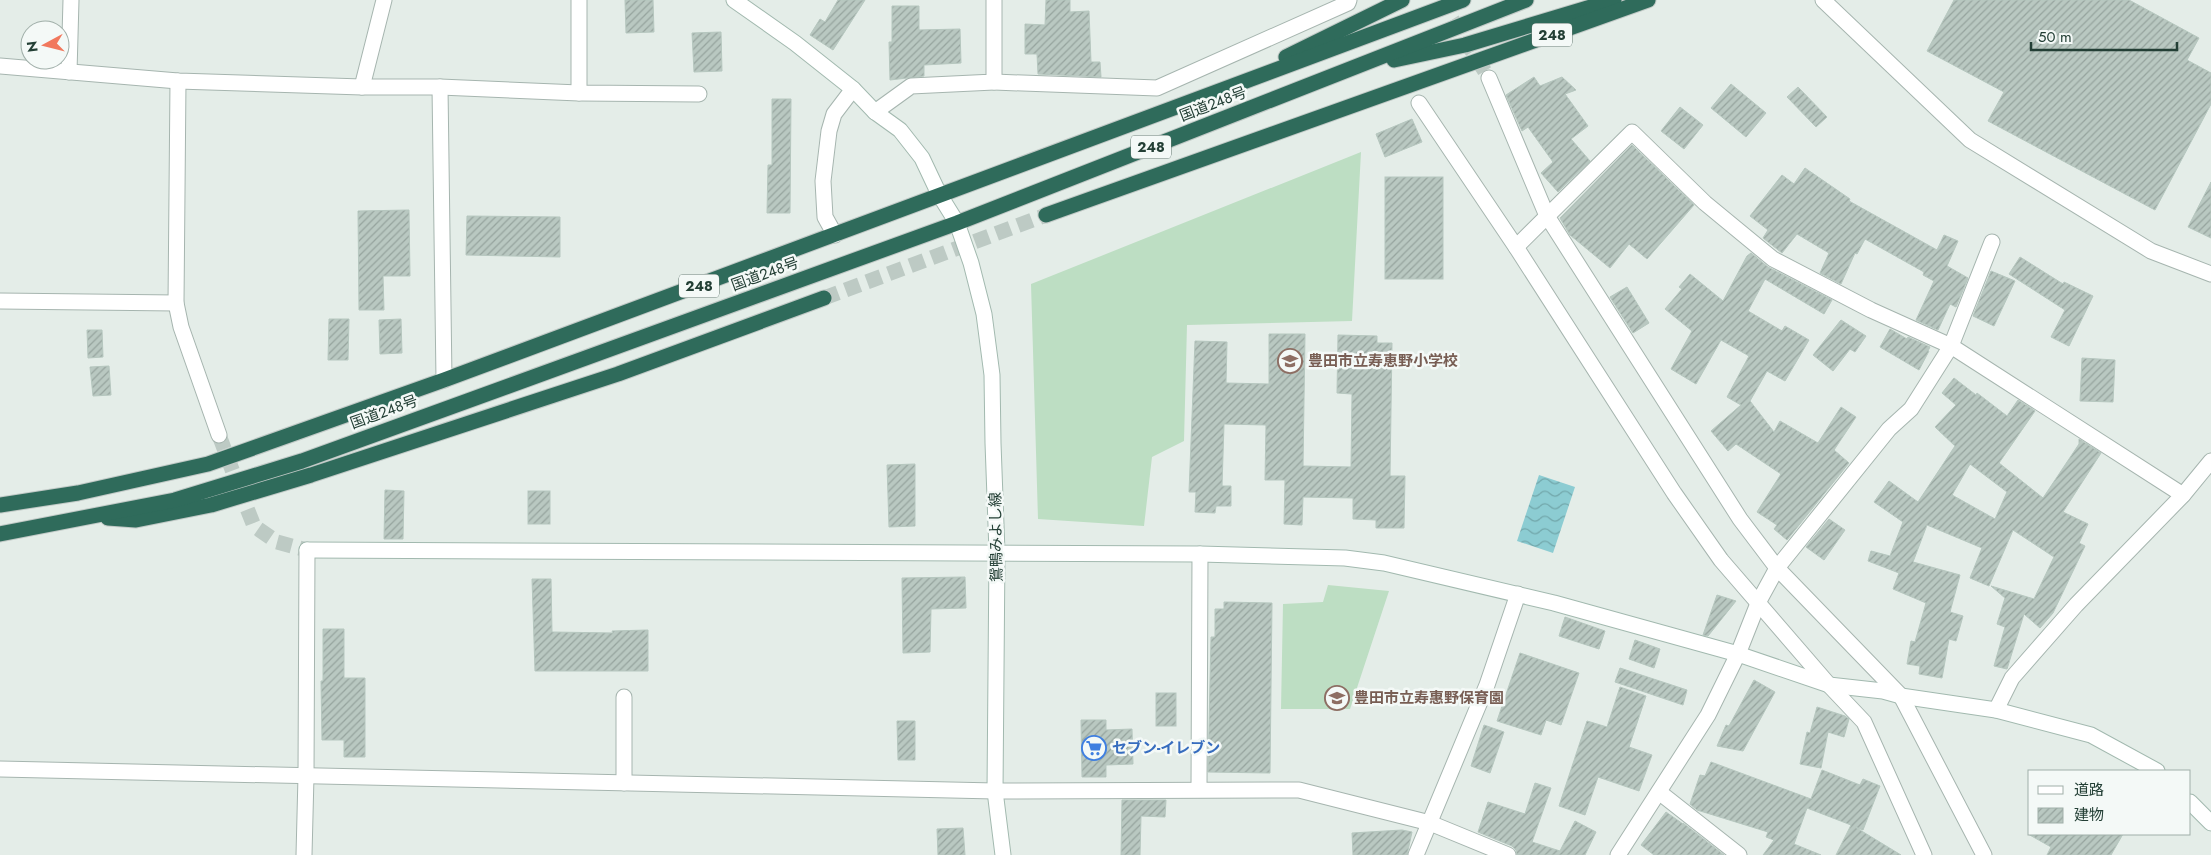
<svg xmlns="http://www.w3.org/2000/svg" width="2211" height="855" font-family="Jost,'Noto Sans JP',sans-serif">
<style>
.garden{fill:#bddec3}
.water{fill:url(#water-waves)}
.building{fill:url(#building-hatch);stroke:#b6c7bf;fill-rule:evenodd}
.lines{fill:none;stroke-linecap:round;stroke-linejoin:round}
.street-tunnel{stroke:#bdcac4;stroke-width:15;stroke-dasharray:15 8;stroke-linecap:butt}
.secondary-tunnel{stroke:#bdcac4;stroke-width:15;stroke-dasharray:15 8;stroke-linecap:butt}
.highway-tunnel{stroke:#bdcac4;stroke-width:15;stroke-dasharray:15 8;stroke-linecap:butt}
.street-casing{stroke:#a6b5af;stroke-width:17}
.secondary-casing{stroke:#a2b9af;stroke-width:17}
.highway-casing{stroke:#c1c9c6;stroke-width:17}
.street{stroke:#fff;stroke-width:15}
.secondary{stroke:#fff;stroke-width:15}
.highway{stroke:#2f6b5b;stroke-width:15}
.labels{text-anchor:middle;stroke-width:5;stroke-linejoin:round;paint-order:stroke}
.shield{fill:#f4f9f7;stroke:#62776f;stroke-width:1}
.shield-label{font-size:14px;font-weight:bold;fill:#233f35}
.street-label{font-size:15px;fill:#233f35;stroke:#f4f9f7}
.education-label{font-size:15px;font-weight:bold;fill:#785e54;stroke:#f4f9f7;text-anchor:start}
.shop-label{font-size:15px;font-weight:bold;fill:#366cbe;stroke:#f4f9f7;text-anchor:start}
</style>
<defs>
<pattern id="water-waves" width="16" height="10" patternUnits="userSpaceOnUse" patternTransform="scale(1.25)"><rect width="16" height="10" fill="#8cccd2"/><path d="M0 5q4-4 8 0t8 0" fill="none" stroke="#72a7ab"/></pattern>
<pattern id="building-hatch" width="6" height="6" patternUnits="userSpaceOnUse" patternTransform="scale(1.25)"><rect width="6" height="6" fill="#b9c8c1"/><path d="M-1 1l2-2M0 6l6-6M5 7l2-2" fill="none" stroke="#96a49e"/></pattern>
</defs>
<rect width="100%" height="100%" fill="#e4ede8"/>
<g class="garden">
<polygon points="1361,152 1352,321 1187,325 1184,441 1152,457 1144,526 1038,519 1031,284"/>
<polygon points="1328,585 1389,591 1350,709 1281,709 1283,604 1323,602"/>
</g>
<polygon class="water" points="1539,475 1575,487 1553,553 1517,541"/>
<g class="building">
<polygon points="625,0 653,0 654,32 626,33"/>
<polygon points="838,0 865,0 833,50 810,35 820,19 825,22"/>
<polygon points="1046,0 1070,0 1070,12 1089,11 1091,62 1100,62 1101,77 1038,74 1037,54 1025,54 1025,24 1045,25"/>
<polygon points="1954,0 2129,0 2199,38 2187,60 2211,73 2211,104 2155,210 1988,121 2004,92 1927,51"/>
<polygon points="892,6 919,6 919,30 960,29 961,63 924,65 924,76 890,80 889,42 892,42"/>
<polygon points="721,32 722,71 694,72 692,33"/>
<polygon points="1534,77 1540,86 1562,77 1576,90 1565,94 1588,126 1571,139 1590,161 1558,192 1541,173 1553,162 1528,127 1522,131 1506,95"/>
<polygon points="1731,84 1766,113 1746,137 1711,108"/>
<polygon points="1798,87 1827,117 1816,127 1787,97"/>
<polygon points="772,99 791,99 790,213 767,213 768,165 772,165"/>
<polygon points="1680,107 1703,125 1684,149 1661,131"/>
<polygon points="1412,119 1422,142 1385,157 1376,134"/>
<polygon points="1632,145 1694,205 1647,259 1629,244 1610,268 1570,235 1560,218"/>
<polygon points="1805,168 1850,199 1849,201 1937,250 1944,235 1958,241 1947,266 1968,278 1956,307 1950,304 1938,330 1916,320 1934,281 1923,275 1924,272 1865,239 1857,254 1855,253 1841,284 1820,273 1829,253 1797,234 1782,253 1763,238 1768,230 1750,216 1782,175 1794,184"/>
<rect x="1385" y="177" width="58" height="102"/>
<polygon points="2211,182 2211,238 2188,227"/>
<polygon points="409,210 410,276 383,276 384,310 359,310 358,211"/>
<polygon points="467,216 560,217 560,257 466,255"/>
<polygon points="1751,253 1768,267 1832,300 1824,314 1765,279 1748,311 1782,331 1785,326 1809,340 1785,381 1767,371 1750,401 1774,432 1780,421 1818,443 1841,407 1856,417 1834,450 1849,463 1787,540 1774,529 1777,525 1757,512 1781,474 1736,444 1728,451 1711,431 1741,405 1727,397 1749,356 1721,340 1696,384 1671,369 1692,331 1665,309 1682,289 1679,287 1690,274 1723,301 1747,256"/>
<polygon points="2020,257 2063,284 2064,282 2093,296 2069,346 2051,337 2065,310 2009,274"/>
<polygon points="1991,271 2015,281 1994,326 1973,316"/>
<polygon points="1627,287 1649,323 1633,333 1610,297"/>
<polygon points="329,319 349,319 348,360 328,360"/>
<polygon points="401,319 402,353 380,354 379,320"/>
<polygon points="1841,320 1866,336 1855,352 1850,349 1833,371 1813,355"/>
<polygon points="1890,329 1907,339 1908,337 1930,347 1928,351 1929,351 1919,370 1880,347"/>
<polygon points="87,330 102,330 103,357 88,358"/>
<polygon points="1269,334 1305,334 1303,466 1351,467 1352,394 1337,393 1338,335 1377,336 1377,343 1392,343 1390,476 1405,476 1404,528 1376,528 1376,520 1353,519 1353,498 1303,497 1302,525 1284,524 1285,480 1265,480 1266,425 1224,424 1222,486 1231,486 1231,506 1216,506 1215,513 1195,512 1196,492 1189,492 1195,341 1227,342 1226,383 1269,384"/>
<polygon points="2082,358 2115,360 2113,402 2080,401"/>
<polygon points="109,366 111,395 93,396 90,367"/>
<path d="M1954 378 1976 395 1977 393 2007 416 2018 400 2035 411 1999 463 2043 498 2079 444V439L2101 453 2063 512 2088 524 2079 543 2085 546 2053 613 2040 628 2024 614 2007 669 1994 666 2005 627 1997 624 2005 598 1991 586 2034 599 2054 557 2013 530 1989 586 1970 578 1982 548 1927 525 1913 562 1960 575 1950 612 1963 616 1956 641 1949 639 1942 678 1919 674 1920 666 1907 664 1911 641 1915 642 1926 603 1893 589 1899 573 1868 561 1871 551 1890 556 1903 522 1874 502 1889 481 1918 502 1955 446 1935 427 1956 405 1942 393ZM1970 464 2007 492 1995 519 1952 495Z"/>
<polygon points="915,464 915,526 889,527 887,465"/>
<polygon points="385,490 404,491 403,539 384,539"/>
<rect x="528" y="491" width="22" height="33"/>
<polygon points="1829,519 1845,530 1824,560 1806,547"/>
<polygon points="965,577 966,608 931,609 930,652 903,653 902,578"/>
<polygon points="532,579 551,579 552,632 613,633 612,631 648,630 648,671 535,671"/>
<polygon points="1717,595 1736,601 1708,636 1703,635"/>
<polygon points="1224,602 1272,603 1270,773 1208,772 1211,637 1215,637 1215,609 1224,609"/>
<polygon points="1565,617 1605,631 1599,649 1559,636"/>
<polygon points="323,629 344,629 344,678 365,678 365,757 344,757 344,740 322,740 321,681 323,681"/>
<polygon points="1635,640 1660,649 1654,668 1629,659"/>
<polygon points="1520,653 1579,673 1561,725 1546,720 1541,735 1497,721"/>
<polygon points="1620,668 1687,690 1683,705 1615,682"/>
<polygon points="1754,680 1775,692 1743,751 1717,746 1726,725 1729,726"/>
<polygon points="1620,687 1646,696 1629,747 1652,755 1639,791 1598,777 1585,815 1559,806 1587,721 1607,727"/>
<rect x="1156" y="693" width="20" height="33"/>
<polygon points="1817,707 1845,716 1849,719 1844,737 1828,732 1821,768 1800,764 1807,732 1810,733"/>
<polygon points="1081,720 1106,720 1106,730 1132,729 1133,764 1106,765 1106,777 1082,777"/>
<polygon points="897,721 915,721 915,760 898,760"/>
<polygon points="1484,725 1504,732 1490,773 1471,766"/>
<polygon points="1711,762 1811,799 1822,770 1860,785 1863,779 1880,786 1863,830 1855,827 1901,855 1836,855 1851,825 1807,808 1794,844 1821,855 1763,855 1774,840 1766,837 1768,832 1697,810 1690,804 1700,775 1705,776"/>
<polygon points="1535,783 1551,788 1532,842 1560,851 1575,821 1596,832 1585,855 1517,855 1516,850 1512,846 1478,832 1488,802 1525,814"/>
<polygon points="1122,800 1166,800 1165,817 1141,816 1140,855 1121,855"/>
<polygon points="1666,812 1683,824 1683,823 1724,855 1654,855 1641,845"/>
<polygon points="963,828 965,855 938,855 937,829"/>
<polygon points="1402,830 1412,832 1407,855 1353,855 1352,833"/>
<polygon points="2028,834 2123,834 2111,855 2047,855 2051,847"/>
</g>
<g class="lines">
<g class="street-tunnel">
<polyline points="1440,0 1489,78"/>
<polyline points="219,435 239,488"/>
</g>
<polyline class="secondary-tunnel" points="239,488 254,526 277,542 307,550"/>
<polyline class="highway-tunnel" points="824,298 1046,215"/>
<defs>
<g id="street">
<polyline points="1823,0 1970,140 2151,251 2211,274"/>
<polyline points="0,66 178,81 362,87 440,87 579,93 699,94"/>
<polyline points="69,72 71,0"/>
<polyline points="1489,78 1547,216 1740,519 1777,568 1901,696 1984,855"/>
<polyline points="178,81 176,303 181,327 219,435"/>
<polyline points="994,82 1157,88 1348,3 1349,0"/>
<polyline points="362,87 384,0"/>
<polyline points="440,87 444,380"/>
<polyline points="579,93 579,0"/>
<polyline points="1419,103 1516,247 1674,493 1721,560 1829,685 1864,722 1924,855"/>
<polyline points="875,112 911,86 994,82 994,0"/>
<polyline points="835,235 825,217 823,181 829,131 834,114 853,89"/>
<polyline points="1516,247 1632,132 1705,203 1773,259 1871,310 1951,346 2183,495"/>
<polyline points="0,301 176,303"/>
<polyline points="1996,710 2012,678 2076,605 2183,495 2211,461"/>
<polyline points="0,769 995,791 1299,790 1430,823 1508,855"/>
<polyline points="624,783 624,697"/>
<polyline points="1199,789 1200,554"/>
<polyline points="1659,792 1739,855"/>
<polyline points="304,855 306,776 307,550"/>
<polyline points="1416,855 1487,685 1518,594"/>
<polyline points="1618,855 1708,715 1738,654 1759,601 1777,568 1889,429 1911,409 1951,346 1992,242"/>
</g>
<g id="secondary">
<polyline points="734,0 795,43 853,89 875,112 900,130 922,158 939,194 957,223 971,263 984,314 992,375 993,443 997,552 995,791 1003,855"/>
<polyline points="307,550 1200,554 1345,558 1384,563 1554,603 1738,654 1829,685 1883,691 1901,696 1996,710 2091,735 2157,771"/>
<polyline points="2190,802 2211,823"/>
</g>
<g id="highway">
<polyline points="1286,57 1402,0"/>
<polyline points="1394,60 1465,45 1614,0"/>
<polyline points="1046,215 1648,0"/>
<polyline points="0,505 78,493 208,464 444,380 1463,0"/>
<polyline points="108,518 136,520 211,505 311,475 618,374 824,298"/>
<polyline points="0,534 175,500 302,461 957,223 1526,0"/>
</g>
</defs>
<use href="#street" class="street-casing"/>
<use href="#secondary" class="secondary-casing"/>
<use href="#highway" class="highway-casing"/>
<use href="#street" class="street"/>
<use href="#secondary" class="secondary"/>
<use href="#highway" class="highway"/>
</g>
<defs>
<symbol id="school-ring" viewBox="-11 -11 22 22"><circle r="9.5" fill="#f4f9f7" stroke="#8d6e63" stroke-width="1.5"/><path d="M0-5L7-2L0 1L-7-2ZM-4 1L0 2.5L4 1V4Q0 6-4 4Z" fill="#8d6e63"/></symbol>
<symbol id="supermarket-ring" viewBox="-11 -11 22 22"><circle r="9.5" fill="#f4f9f7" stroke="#3f7fe0" stroke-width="1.5"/><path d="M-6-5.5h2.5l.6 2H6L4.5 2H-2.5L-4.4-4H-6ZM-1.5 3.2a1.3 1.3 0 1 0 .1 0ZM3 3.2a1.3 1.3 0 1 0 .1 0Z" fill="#3f7fe0"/></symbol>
</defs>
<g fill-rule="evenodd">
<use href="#school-ring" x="1276" y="347" width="28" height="28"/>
<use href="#school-ring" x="1323" y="684" width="28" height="28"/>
<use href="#supermarket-ring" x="1080" y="734" width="28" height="28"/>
</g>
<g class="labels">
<g class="shield">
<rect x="1532" y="23.5" width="40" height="23" rx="4"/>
<rect x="1131" y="135.5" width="40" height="23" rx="4"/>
<rect x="679" y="274.5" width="40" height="23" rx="4"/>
</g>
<g class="shield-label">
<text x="1552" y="40">248</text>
<text x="1151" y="152">248</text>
<text x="699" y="291">248</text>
</g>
<g class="street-label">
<text transform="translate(1213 104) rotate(-21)" y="5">国道248号</text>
<text transform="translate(765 274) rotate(-20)" y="5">国道248号</text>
<text transform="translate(384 412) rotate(-20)" y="5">国道248号</text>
<text transform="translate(996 537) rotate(-91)" y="5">鴛鴨みよし線</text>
</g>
<g class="education-label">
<text x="1308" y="366">豊田市立寿恵野小学校</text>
<text x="1354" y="703">豊田市立寿惠野保育園</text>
</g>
<g class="shop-label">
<text x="1112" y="753">セブン-イレブン</text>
</g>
</g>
<rect x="2028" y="770" width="162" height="65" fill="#f4f9f7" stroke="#a0afa9"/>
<rect x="2038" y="786" width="25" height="8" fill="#ffffff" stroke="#a0afa9"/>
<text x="2074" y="795" font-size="15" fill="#233f35">道路</text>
<rect x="2038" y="808" width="25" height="15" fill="url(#building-hatch)" stroke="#a0afa9"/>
<text x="2074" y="820" font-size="15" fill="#233f35">建物</text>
<g transform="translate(45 45) rotate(263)"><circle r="24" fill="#f4f9f7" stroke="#a0afa9"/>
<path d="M0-4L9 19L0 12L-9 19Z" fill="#f1785d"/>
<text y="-8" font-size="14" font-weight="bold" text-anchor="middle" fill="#233f35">N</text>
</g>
<path d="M2031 42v8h146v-8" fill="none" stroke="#233f35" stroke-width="2.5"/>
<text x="2038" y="42" font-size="15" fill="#233f35" stroke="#f4f9f7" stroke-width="4" paint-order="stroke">50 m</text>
</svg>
